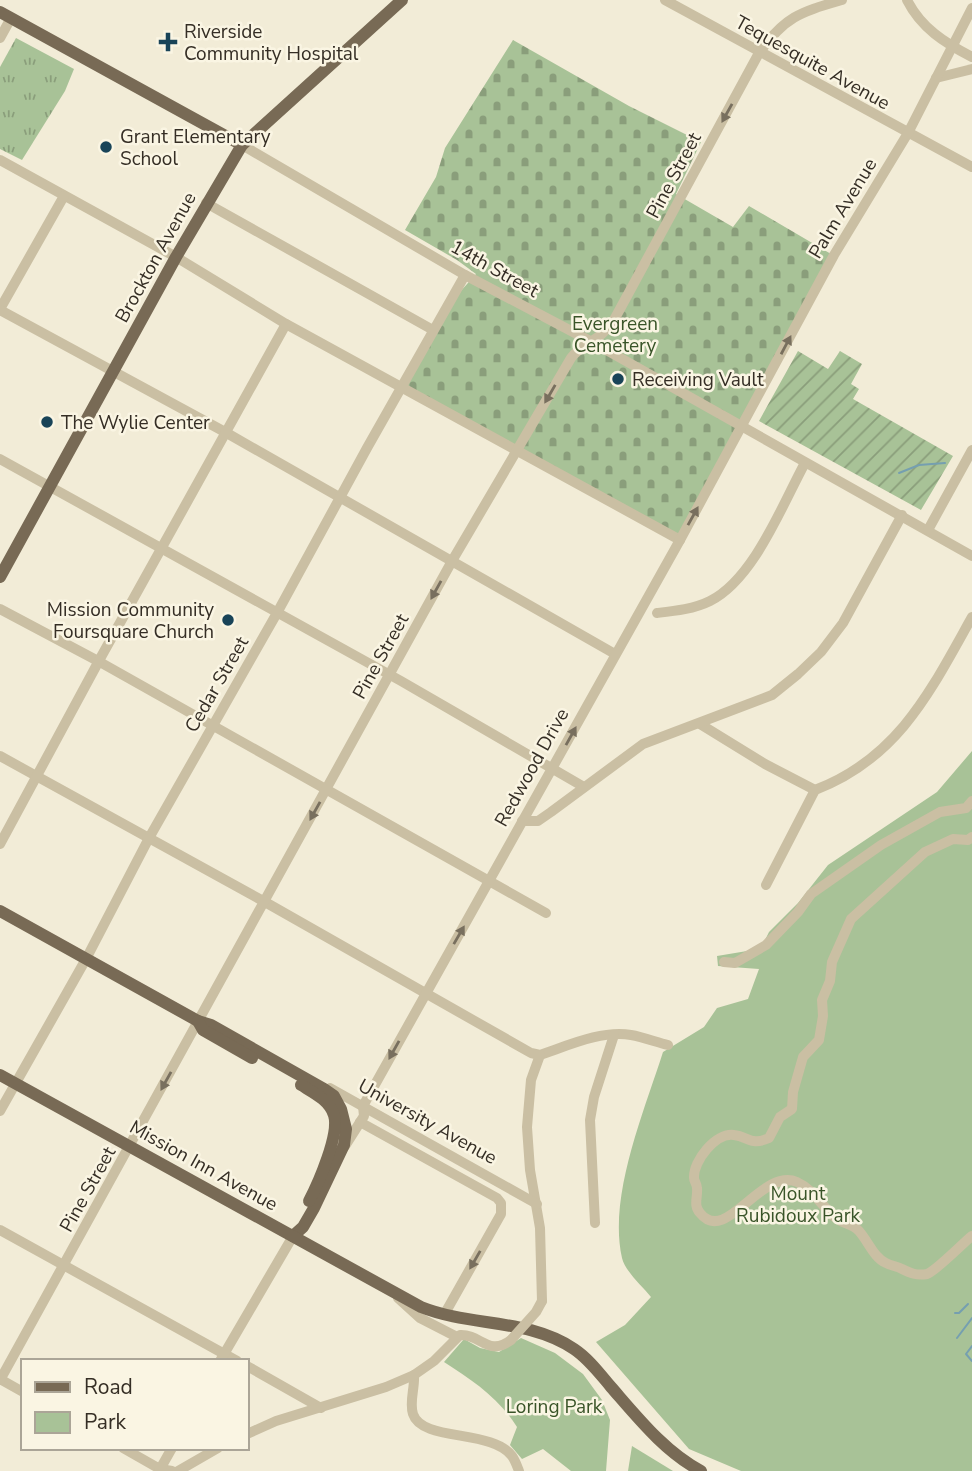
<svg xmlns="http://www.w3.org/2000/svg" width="972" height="1471" font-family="'Nunito Sans',sans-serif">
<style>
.grass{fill:url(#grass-tufts)}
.cemetery{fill:url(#cemetery-stones)}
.park{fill:#a8c297}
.garden{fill:url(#garden-furrows)}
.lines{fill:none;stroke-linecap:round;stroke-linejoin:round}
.stream{stroke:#759fb0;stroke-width:2}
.minor{stroke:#cabfa3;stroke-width:10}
.major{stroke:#786a55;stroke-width:12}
.minor-bridge{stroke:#cabfa3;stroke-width:10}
.oneway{fill:#786f5e}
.poi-dot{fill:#194458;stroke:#faf5e3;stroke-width:2.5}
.labels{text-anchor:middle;stroke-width:5;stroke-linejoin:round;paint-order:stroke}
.poi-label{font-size:19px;fill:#352e25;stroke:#faf5e3;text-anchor:start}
.street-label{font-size:19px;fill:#352e25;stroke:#faf5e3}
.park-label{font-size:19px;fill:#395428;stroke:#faf5e3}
</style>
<defs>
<pattern id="grass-tufts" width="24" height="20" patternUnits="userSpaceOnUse" patternTransform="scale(1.75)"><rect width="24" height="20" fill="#a8c297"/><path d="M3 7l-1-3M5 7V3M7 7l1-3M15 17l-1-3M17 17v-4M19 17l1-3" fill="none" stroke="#8a9e7b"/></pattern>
<pattern id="cemetery-stones" width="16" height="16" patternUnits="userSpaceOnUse" patternTransform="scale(1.75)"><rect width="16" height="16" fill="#a8c297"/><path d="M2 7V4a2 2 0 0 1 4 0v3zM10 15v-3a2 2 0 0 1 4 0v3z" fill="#8a9e7b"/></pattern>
<pattern id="garden-furrows" width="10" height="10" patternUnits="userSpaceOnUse" patternTransform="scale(1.75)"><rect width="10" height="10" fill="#a8c297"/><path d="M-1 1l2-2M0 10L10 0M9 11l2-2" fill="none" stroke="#8a9e7b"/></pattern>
</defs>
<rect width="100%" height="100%" fill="#f2ecd7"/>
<polygon class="grass" points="16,38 74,69 65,91 22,160 0,149 0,67"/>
<polygon class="cemetery" points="513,40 629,106 701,142 676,194 733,227 749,206 831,254 678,543 402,389 459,293 476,274 457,260 405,230 436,177 445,148"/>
<g class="park">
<path d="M972 751V1471H741L689 1449 596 1342 625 1325 651 1297C642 1286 625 1271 622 1258 608 1196 644 1112 663 1052L704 1027 717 1008 748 999 759 969 718 966 717 956 753 950 764 942 769 932 798 903 828 865 937 792Z"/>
<path d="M521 1338 555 1353 583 1374 602 1400 610 1420 606 1471H571L543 1449 522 1459 510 1445 517 1427C499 1398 472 1380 444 1362L464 1339 480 1348 499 1352Z"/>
<polygon points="632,1446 673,1471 628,1471"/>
</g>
<polygon class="garden" points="798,351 828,369 840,351 862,364 851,384 859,389 853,399 953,456 921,510 759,421"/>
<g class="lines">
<g class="stream">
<polyline points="899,473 919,465 945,463"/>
<polyline points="955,1313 959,1313 968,1304"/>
<polyline points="957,1338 972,1318"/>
<polyline points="972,1346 966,1354 972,1361"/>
</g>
<g class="minor">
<polyline points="665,0 972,167"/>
<path d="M907 0C921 28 945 43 972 57"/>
<polyline points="0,38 11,18"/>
<polyline points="936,78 972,69"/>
<polyline points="242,145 465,275 592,342 972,556"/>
<polyline points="0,160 176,257 286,324 680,540"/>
<polyline points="206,203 433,330"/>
<polyline points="0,309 64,196"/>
<polyline points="0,310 225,432 615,654"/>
<polyline points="0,459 401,681 584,787"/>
<polyline points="928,530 972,450"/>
<polyline points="0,609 98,661 546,913"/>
<path d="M657 613C675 611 694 609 710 601 754 579 782 505 805 463"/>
<polyline points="700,724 765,764 815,790"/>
<path d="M0 756 265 902 531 1053 540 1055C567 1046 601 1030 631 1035 643 1037 656 1042 668 1045"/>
<polyline points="522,821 538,821 551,812 643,744 772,695 798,674 821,652 843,623 902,515"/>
<path d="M972 837 968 840 953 839 925 852 851 919 832 962 830 981 822 1000 823 1016 819 1040 803 1057 793 1092 792 1109 780 1117 769 1138C751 1146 749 1137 734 1135 716 1132 693 1161 694 1178 694 1181 697 1184 697 1188 698 1197 693 1205 700 1213 726 1246 761 1167 797 1182 813 1189 823 1208 836 1218 843 1224 853 1224 859 1231 868 1241 874 1258 886 1263 891 1266 897 1266 902 1269 910 1273 917 1276 927 1274 936 1271 962 1244 972 1236"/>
<polyline points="0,844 101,657 286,324"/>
<path d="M766 885 815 790C899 758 931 690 972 617"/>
<polyline points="724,962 735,963 766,945 798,912 811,894 881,845 940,812 966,808 972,801"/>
<polyline points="540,1055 531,1080 527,1127 530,1170 540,1228 542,1301"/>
<polyline points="330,1088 537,1204"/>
<polyline points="0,1111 86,959 149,838 277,613 367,448 465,275"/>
<polyline points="360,1122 497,1198 501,1203 501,1214 444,1315"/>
<polyline points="345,1146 364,1116 363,1106 680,540 834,255 908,133 972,8"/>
<polyline points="595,1223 590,1120 594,1097 614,1035"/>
<polyline points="0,1230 237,1361"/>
<polyline points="398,1298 420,1318 457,1337"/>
<polyline points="220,1361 293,1236"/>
<polyline points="247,1366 321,1408"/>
<path d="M414 1375C415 1388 409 1402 413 1414 422 1442 492 1429 512 1456 515 1460 517 1466 519 1471"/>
<polyline points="0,1379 23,1392"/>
<path d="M0 1380 452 561 571 358C584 341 600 342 614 320L759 53C785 16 801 12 842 0"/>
<path d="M247 1434 276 1421 386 1387 414 1375 434 1361 460 1335C481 1334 488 1357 511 1340"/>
<polyline points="123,1448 160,1469 172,1471"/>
<polyline points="159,1471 172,1448"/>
<polyline points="178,1471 218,1448"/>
</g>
<g class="major">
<polyline points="0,12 242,145"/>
<polyline points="0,577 176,257 242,145 402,0"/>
<polyline points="0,911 198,1021 211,1025 324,1089 334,1096 341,1109 346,1129 344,1145 314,1208 303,1227 293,1236"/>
<polyline points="198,1021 203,1030 252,1058"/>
<path d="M0 1075 421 1307C471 1327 528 1318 574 1349 589 1359 600 1374 611 1387 638 1418 665 1452 701 1471"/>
<path d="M301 1085C314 1093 329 1100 334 1115 340 1134 318 1184 309 1201"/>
</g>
<polyline class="minor-bridge" points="511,1340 536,1312 542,1301"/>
</g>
<defs><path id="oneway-solid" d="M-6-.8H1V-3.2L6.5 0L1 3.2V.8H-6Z" transform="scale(1.75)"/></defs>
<g class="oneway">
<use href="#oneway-solid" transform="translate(727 113) rotate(119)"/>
<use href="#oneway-solid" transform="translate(786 345) rotate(-62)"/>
<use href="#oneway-solid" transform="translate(550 394) rotate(120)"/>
<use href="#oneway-solid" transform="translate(693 516) rotate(-61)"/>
<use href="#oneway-solid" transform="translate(436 590) rotate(119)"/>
<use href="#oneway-solid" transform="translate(571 736) rotate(-61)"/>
<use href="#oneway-solid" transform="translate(315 811) rotate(119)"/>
<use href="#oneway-solid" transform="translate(459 935) rotate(-60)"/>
<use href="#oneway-solid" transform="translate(394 1050) rotate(119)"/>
<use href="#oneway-solid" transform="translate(166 1081) rotate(119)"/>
<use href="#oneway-solid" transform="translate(475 1260) rotate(120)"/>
</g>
<g class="poi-dot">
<path d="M164.5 31.5h7v7h7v7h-7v7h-7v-7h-7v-7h7z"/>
<circle cx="106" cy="147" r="7"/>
<circle cx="618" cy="379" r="7"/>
<circle cx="47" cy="422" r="7"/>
<circle cx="228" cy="620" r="7"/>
</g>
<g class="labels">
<g class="poi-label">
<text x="184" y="38">Riverside<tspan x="184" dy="22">Community Hospital</tspan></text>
<text x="120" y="143">Grant Elementary<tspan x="120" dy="22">School</tspan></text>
<text x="632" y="386">Receiving Vault</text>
<text x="61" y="429">The Wylie Center</text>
<text x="214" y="616" text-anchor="end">Mission Community<tspan x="214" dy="22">Foursquare Church</tspan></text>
</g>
<g class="street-label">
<text transform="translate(813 62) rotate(29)" y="7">Tequesquite Avenue</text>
<text transform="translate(673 175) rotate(-62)" y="7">Pine Street</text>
<text transform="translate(842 208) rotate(-59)" y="7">Palm Avenue</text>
<text transform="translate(155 257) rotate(-61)" y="7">Brockton Avenue</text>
<text transform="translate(495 268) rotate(29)" y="7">14th Street</text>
<text transform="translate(380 656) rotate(-61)" y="7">Pine Street</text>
<text transform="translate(216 684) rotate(-60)" y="7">Cedar Street</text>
<text transform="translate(531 767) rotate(-61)" y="7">Redwood Drive</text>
<text transform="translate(428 1121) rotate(29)" y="7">University Avenue</text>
<text transform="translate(204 1165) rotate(29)" y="7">Mission Inn Avenue</text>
<text transform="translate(87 1189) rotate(-61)" y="7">Pine Street</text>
</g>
<g class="park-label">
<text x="615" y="330">Evergreen<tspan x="615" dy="22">Cemetery</tspan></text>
<text x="798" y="1200">Mount<tspan x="798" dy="22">Rubidoux Park</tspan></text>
<text x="554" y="1413">Loring Park</text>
</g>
</g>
<rect x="21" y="1359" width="228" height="91" fill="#faf5e3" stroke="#aba597" stroke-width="2"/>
<rect x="35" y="1382" width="35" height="10" fill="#786a55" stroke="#aba597" stroke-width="2"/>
<text x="84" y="1394" font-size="21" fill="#352e25">Road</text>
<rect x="35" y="1412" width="35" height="21" fill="#a8c297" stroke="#aba597" stroke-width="2"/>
<text x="84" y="1429" font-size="21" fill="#352e25">Park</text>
</svg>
